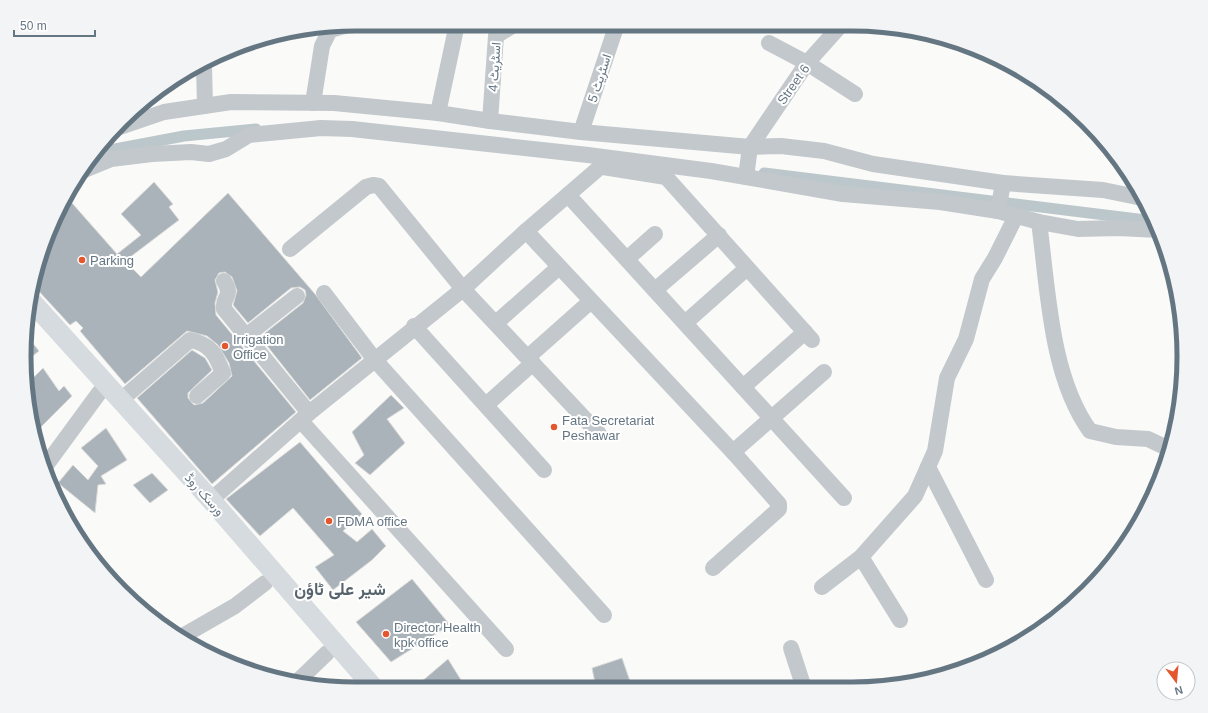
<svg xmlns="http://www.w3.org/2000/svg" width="1208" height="713" font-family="Arial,Vazirmatn,sans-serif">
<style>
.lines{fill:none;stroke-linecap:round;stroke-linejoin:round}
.canal{stroke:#bbc7cb;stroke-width:11}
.building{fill:#aab3b9;stroke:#dcdcda}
.minor{stroke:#c3c8cc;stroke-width:16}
.major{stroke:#d6dbdf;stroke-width:20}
.poi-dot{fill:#e4572e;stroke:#fff;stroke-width:1.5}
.labels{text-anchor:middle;stroke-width:4;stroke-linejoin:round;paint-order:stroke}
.street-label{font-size:13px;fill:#657683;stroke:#fff}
.poi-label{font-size:13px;fill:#657683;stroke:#fff;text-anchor:start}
.district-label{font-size:17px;font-weight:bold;fill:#57646e;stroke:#fff}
.rim{fill:none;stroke:#657683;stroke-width:5}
</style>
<rect width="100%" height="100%" fill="#fafaf8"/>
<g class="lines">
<g class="canal">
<polyline points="94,153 184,136 256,129"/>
<polyline points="764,173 1154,221"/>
</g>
</g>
<g class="building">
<polygon points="154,182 173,204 169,207 179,220 125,261 141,277 228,193 315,294 362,358 310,400 260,337 303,303 306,295 305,290 300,287 291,288 248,323 233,305 237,291 232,277 225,272 219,273 215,280 218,292 215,303 216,315 296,412 212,484 137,398 192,350 205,358 212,370 188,393 188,398 194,405 203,403 232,376 229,363 218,345 207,336 187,331 125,384 80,331 83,328 76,321 70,325 35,287 42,250 62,211 72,203 117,254 141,235 121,214"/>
<polygon points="27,336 39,351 25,362 24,356"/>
<polygon points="43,368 59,391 64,386 72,396 40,428 35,424 28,383"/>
<polygon points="391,395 404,408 387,419 405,443 370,475 355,463 364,455 352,432"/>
<polygon points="106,428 127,460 101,476 106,484 98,485 95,513 58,483 73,465 88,480 98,466 81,448"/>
<polygon points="300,442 362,514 343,531 357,542 372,529 386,546 372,560 333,590 315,567 334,555 293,508 260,536 226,499"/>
<polygon points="152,473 168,490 150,503 133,485"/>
<polygon points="412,579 450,625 391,662 356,622"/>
<polygon points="622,658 631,684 618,688 596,688 592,668"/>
<polygon points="448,659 466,688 414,688"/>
</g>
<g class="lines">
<g class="minor">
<polyline points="769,43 807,63 855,94"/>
<polyline points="204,66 205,106"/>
<polyline points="313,103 322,46 330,30 348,25"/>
<polyline points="438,113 457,24"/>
<polyline points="490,121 496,36 515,24"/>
<polyline points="120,127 164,112 231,102 334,103 438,113 490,121 581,132 750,147 781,146 824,151 873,164 1003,183 1103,190 1142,198"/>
<polyline points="581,132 617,24"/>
<polyline points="84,170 111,159 152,154 191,152 209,154 226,149 249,135 321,128 352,129 588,155 711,171 843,194 940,202 998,211 1039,222 1078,229 1118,228 1159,230"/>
<polyline points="746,177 750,147 807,63 841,25"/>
<polyline points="568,195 844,498"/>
<polyline points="998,211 1003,183"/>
<path d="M1039 222C1048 288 1050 376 1090 431L1116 437 1148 439 1169 449"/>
<polyline points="526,231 733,452 779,504 779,509 713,568"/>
<polyline points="290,249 366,187 373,185 379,186 463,289 599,434"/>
<polyline points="627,259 655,234"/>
<path d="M224 281C234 298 222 295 224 309L309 413"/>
<polyline points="655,290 719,235"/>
<polyline points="324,293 375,360 604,615"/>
<polyline points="496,323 559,267"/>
<polyline points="685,323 747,268"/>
<polyline points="414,326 544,470"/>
<polyline points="246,336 297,296"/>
<polyline points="528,357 591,301"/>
<polyline points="743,387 805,332"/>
<path d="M121 400 190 340C211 344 216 355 223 373L197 396"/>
<polyline points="486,405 533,363"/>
<polyline points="301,421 506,649"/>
<polyline points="733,452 824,372"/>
<polyline points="928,467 986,580"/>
<polyline points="44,468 99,393"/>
<polyline points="211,500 309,413 463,289 526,231 599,168 603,167 666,177 812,340"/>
<polyline points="861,557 900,620"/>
<polyline points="822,587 861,557 915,496 935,451 947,378 966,339 982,279 995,258 1016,216"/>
<polyline points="181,637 235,606 265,583"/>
<polyline points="791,648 804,688"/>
<polyline points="298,681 327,653"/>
</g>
<polyline class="major" points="33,303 211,500 374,688"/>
</g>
<g class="poi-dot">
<circle cx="82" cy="260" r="4"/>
<circle cx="225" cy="346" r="4"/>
<circle cx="554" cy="427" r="4"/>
<circle cx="329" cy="521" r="4"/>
<circle cx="386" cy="634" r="4"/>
</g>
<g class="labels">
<g class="street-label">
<text transform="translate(494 67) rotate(-86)" y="5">اسٹریٹ 4</text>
<text transform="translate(599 78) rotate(-72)" y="5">اسٹریٹ 5</text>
<text transform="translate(793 84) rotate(-55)" y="5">Street 6</text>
<text transform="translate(205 494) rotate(48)" y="5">ورسک روڈ</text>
</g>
<g class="poi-label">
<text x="90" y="265">Parking</text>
<text x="233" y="344">Irrigation<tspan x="233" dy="15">Office</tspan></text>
<text x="562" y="425">Fata Secretariat<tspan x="562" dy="15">Peshawar</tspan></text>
<text x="337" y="526">FDMA office</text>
<text x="394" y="632">Director Health<tspan x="394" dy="15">kpk office</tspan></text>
</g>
<g class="district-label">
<text x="340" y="595">شیر علی ٹاؤن</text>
</g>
</g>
<path d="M0 0H1208V713H0ZM356 31H852A325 325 0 0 1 1177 356V357A325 325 0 0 1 852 682H356A325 325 0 0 1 31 357V356A325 325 0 0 1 356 31Z" fill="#f3f4f5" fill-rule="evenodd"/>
<path class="rim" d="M356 31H852A325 325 0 0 1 1177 356V357A325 325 0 0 1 852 682H356A325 325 0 0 1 31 357V356A325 325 0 0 1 356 31Z"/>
<g transform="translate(1176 681) rotate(164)"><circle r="19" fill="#ffffff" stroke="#c1c8cd"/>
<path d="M0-3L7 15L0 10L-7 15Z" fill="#e4572e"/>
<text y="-6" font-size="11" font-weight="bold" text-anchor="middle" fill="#657683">N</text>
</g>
<path d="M14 30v6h81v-6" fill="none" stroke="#657683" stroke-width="2"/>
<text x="20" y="30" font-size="12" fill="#657683" stroke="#ffffff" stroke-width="3" paint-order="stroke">50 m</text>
</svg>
